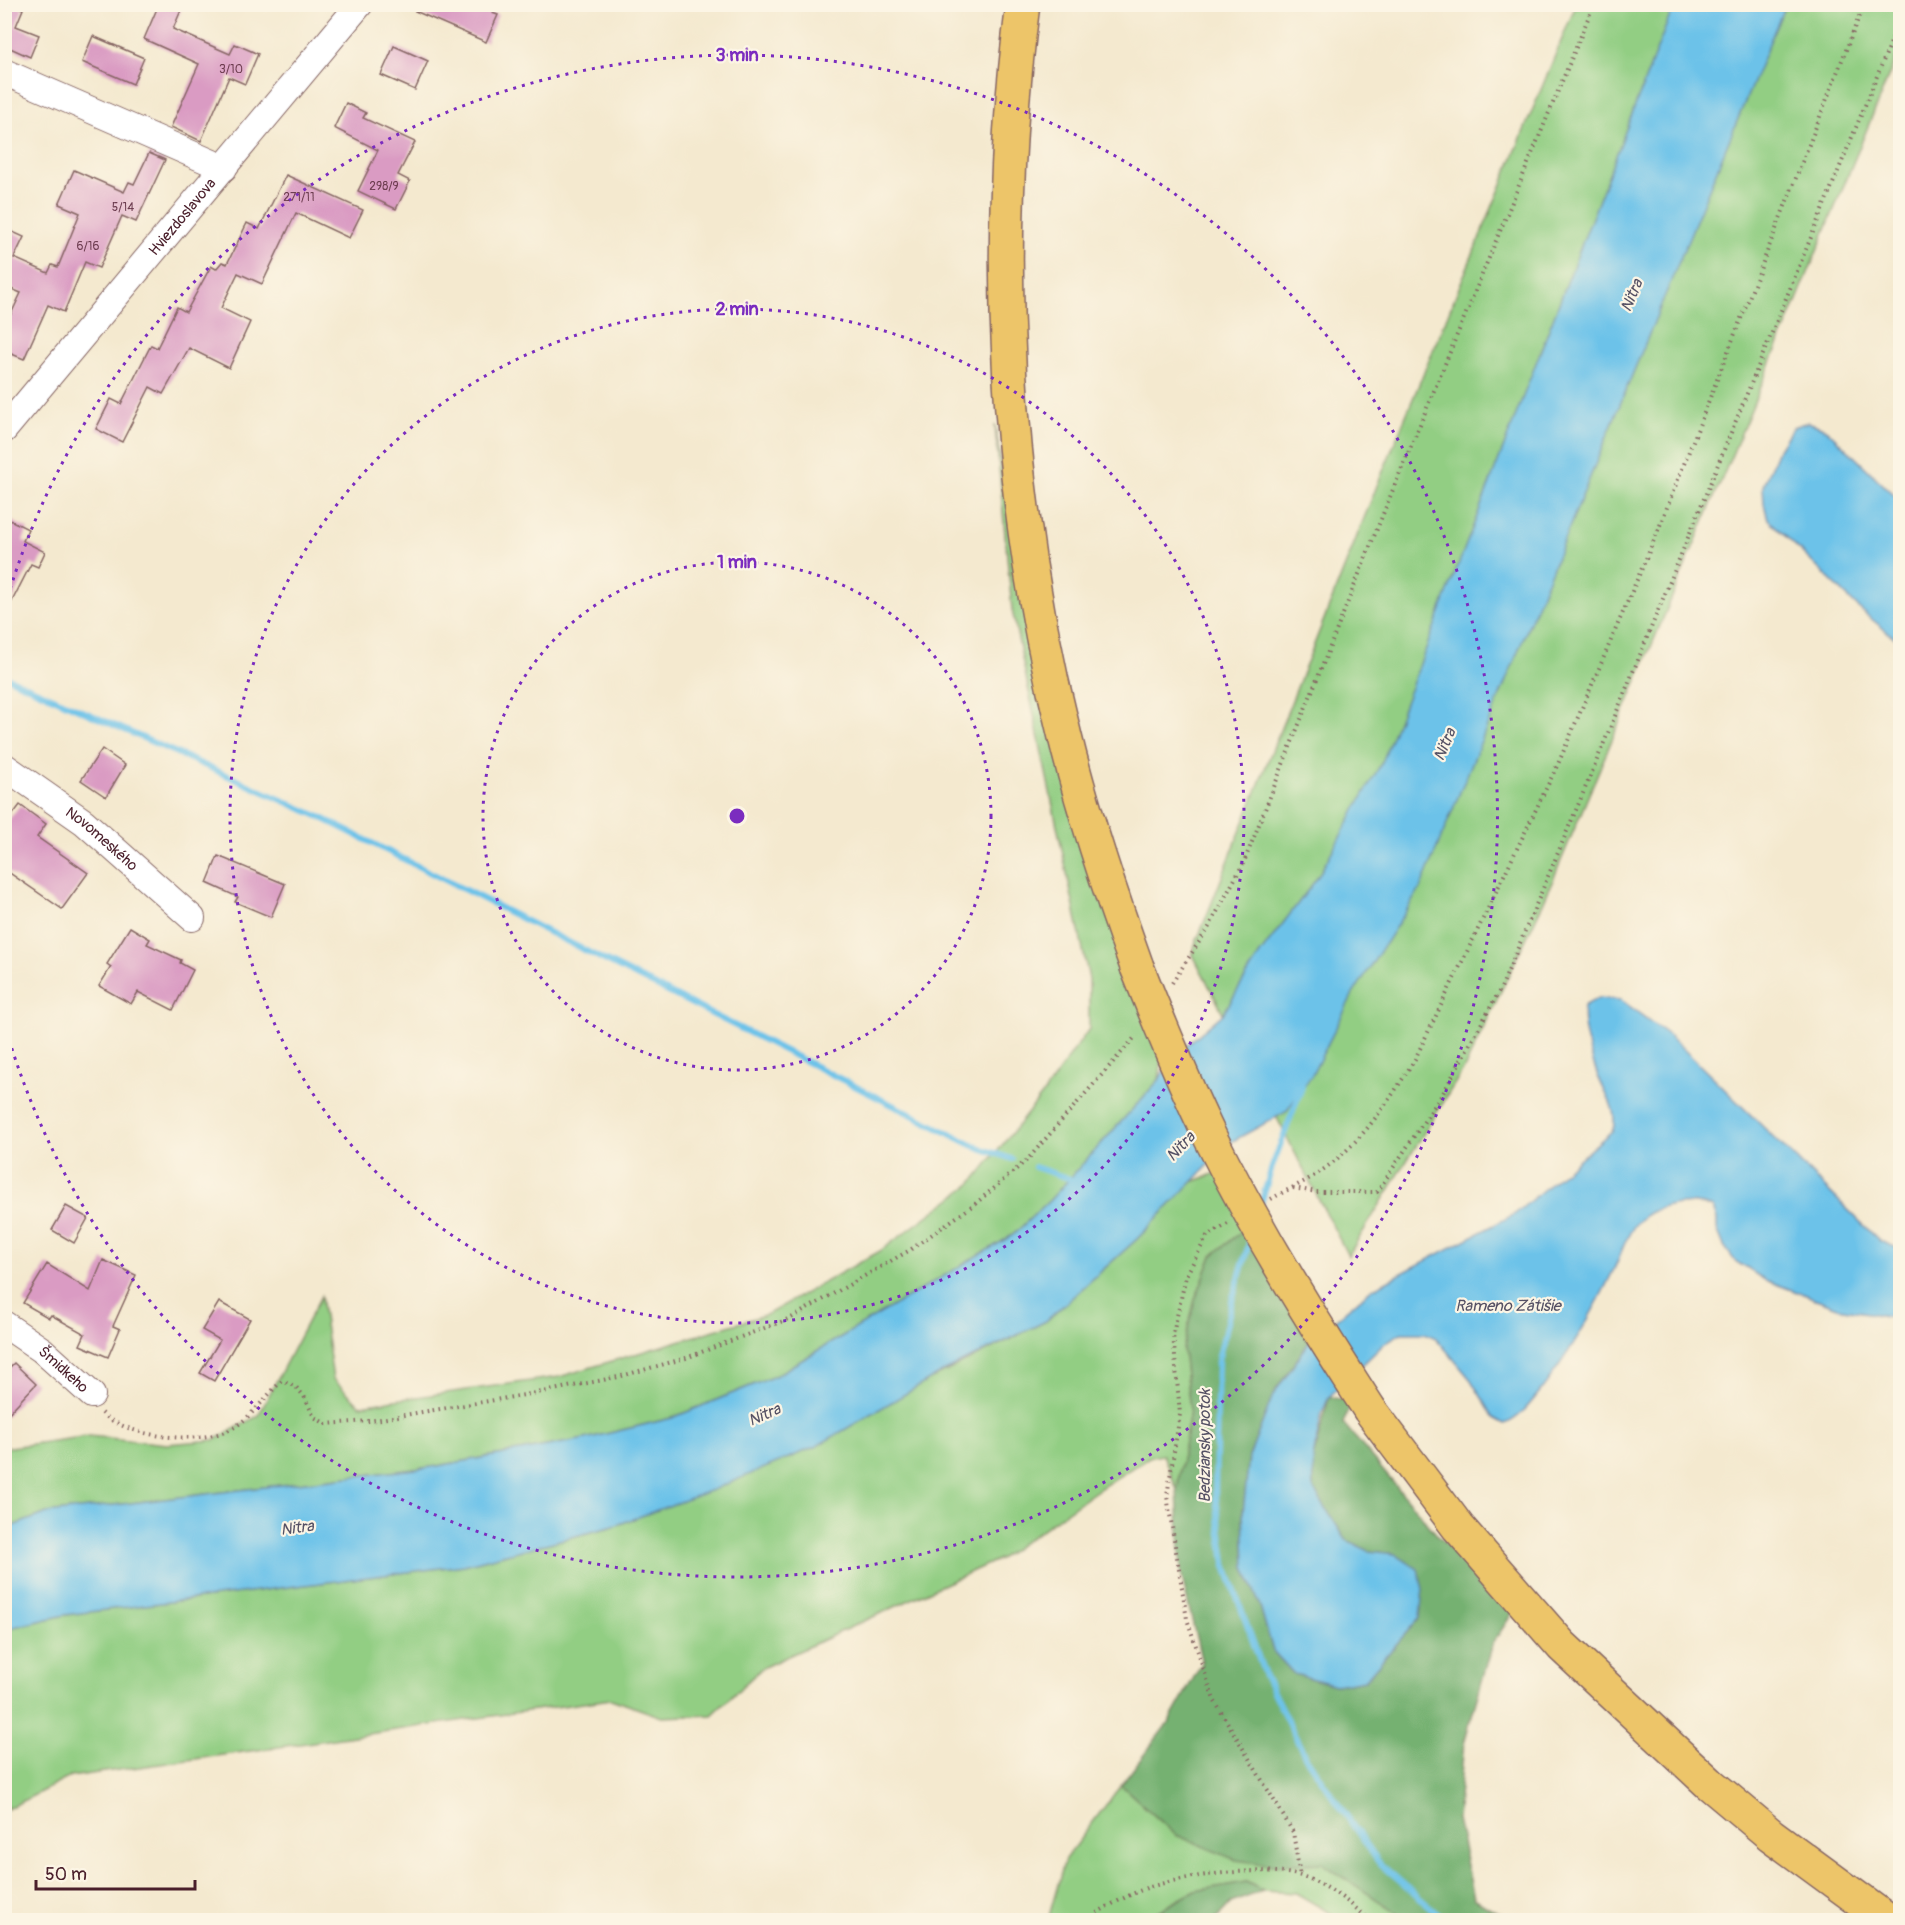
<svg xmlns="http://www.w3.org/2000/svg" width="1905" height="1925" font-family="Pangolin,sans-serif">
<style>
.green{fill:#92ce83;stroke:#6e7657;stroke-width:1.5}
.forest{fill:#75b171;stroke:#60684e;stroke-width:1.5}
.water{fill:#6cc2e9;stroke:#5b708a;stroke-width:1.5}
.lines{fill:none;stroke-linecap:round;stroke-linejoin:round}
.stream{stroke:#6cc2e9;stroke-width:6}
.building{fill:#da9bc3}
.minor-casing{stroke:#866664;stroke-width:28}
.major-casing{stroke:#866664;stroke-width:36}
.path{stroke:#866664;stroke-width:4;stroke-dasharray:1.5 4.5;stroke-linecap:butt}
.minor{stroke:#fff;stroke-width:26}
.major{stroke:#edc569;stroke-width:33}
.major-bridge-casing{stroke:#866664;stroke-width:36;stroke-linecap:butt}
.major-bridge{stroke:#edc569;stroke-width:33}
.ring{fill:none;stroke:#7b2cbf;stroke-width:3;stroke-dasharray:3 6}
.labels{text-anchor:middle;stroke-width:4.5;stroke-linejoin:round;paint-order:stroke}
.number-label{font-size:12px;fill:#6e3e51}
.street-label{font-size:15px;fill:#4a1f2b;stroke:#fcf5e5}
.water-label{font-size:16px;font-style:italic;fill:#545064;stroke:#fcf5e5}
.centre{fill:#7b2cbf;stroke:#fcf5e5;stroke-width:3}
.ring-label{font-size:18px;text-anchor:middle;font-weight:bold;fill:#7b2cbf;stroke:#fcf5e5;stroke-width:4.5;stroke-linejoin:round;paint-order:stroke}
</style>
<rect width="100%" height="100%" fill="#fcf5e5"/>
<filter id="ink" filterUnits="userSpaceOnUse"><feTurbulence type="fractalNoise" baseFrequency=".0167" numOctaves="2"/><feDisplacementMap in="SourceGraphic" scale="12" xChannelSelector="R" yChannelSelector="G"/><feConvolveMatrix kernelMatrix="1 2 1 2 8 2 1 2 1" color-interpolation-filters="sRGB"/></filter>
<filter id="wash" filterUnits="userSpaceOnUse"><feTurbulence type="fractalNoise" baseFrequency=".008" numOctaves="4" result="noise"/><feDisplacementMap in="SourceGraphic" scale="24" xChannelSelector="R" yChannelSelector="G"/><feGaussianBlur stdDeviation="1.35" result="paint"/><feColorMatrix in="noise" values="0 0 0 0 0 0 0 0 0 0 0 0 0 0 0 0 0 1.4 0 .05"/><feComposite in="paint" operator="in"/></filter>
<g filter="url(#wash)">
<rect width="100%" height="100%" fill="#f4e9cf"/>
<g class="green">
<polygon points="1576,5 1900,5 1900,48 1790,317 1544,901 1465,1067 1348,1256 1192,953 1376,488"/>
<polygon points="995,425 1019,567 1163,1050 1159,1080 1050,1200 1013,1235 775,1376 672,1418 585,1439 432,1467 47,1513 5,1529 4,1448 89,1436 167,1444 214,1440 258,1416 321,1296 333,1379 360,1405 559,1377 768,1314 880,1251 972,1183 1043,1094 1089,1029 1089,979 1012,610"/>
<polygon points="1219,1172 1251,1224 1212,1256 1195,1300 1183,1349 1190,1410 1177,1490 1163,1455 1149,1457 1099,1489 1001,1558 762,1668 712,1715 662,1717 611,1699 70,1777 5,1810 5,1629 65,1615 464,1565 614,1526 713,1489 1046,1321 1137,1239 1192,1182"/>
<polygon points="1121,1785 1176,1835 1274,1865 1322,1863 1397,1913 1404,1920 1342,1920 1296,1893 1263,1891 1246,1882 1195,1891 1142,1920 1048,1920 1065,1859"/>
</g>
<g class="forest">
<polygon points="1251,1224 1310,1341 1275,1391 1249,1457 1243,1512 1245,1567 1260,1606 1273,1651 1294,1674 1336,1685 1365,1680 1420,1617 1395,1554 1369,1551 1346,1540 1314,1490 1313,1458 1329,1397 1352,1401 1343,1423 1439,1537 1515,1609 1493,1643 1464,1743 1457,1819 1474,1898 1510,1920 1404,1920 1397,1913 1322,1863 1274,1865 1236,1860 1176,1835 1121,1785 1168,1723 1202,1663 1181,1573 1177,1490 1190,1410 1183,1349 1195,1300 1212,1256"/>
<polygon points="1246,1882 1263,1891 1231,1903 1215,1920 1142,1920 1195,1891"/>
</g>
<g class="water">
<polygon points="1674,5 1785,5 1420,889 1353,994 1312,1075 1286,1112 1231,1142 1137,1239 1046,1321 941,1373 817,1446 715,1489 614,1526 464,1565 65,1615 5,1629 5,1529 47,1513 432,1467 585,1439 672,1418 775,1376 1013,1235 1050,1200 1159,1080 1169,1060 1223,1014 1260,954 1317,878 1383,760"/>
<polygon points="1808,422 1826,429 1900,501 1900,642 1864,613 1768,519 1764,504 1763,486 1777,452 1793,427"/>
<path d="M1598 998 1621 1000 1671 1037 1880 1241 1900 1249V1318L1843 1309 1765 1280 1735 1261 1724 1246 1717 1229V1219L1713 1208C1692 1200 1663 1203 1643 1217 1628 1228 1622 1252 1614 1269 1593 1313 1569 1355 1538 1394 1528 1406 1520 1418 1505 1424L1494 1418 1471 1380 1436 1338 1425 1333H1401L1386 1342 1329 1397 1322 1413 1313 1458 1314 1490 1346 1540 1369 1551 1395 1554 1418 1569 1423 1589 1420 1617 1365 1680 1336 1685 1294 1674 1273 1651 1260 1606 1245 1567 1243 1512 1249 1457 1273 1395 1310 1341 1372 1289 1515 1214 1613 1130C1618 1109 1605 1094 1598 1076 1591 1057 1581 1025 1584 1006Z"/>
</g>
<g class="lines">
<g class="stream">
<polyline points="4,676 320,817 974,1146 1012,1159"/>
<polyline points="1035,1167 1076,1181"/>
<polyline points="1260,1207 1272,1167 1302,1087"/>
<polyline points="1251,1237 1232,1301 1218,1361 1215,1491 1225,1563 1265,1676 1305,1756 1380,1864 1445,1920"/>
</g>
</g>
<g id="blocks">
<g class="building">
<polygon points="4,4 13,4 23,9 16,26 39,35 30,57 8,47 4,54"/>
<polygon points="159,4 173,4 182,8 173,29 230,54 235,44 258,54 245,84 229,77 201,141 171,127 199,64 144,39"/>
<polygon points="399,4 496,4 492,13 498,15 486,42"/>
<polygon points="93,36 144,58 133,84 82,62"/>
<polygon points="394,46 428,61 415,90 381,75"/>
<polygon points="346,103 366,113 363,118 415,142 398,175 410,181 396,209 358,191 378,150 334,128"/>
<polygon points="149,153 165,160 136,222 122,216 99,268 85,262 64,312 48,305 24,359 4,351 4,329 21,293 4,286 4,228 24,237 14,258 48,273 52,265 58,267 80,213 59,204 74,170 124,192 129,182 134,184"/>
<polygon points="286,175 363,210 349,238 296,213 262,284 238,273 221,308 250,322 229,368 189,348 163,394 150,387 122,442 96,429 111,399 121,404 151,345 157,348 177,307 186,312 211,266 216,269 222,262 227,264 247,223 259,229"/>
<polygon points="4,517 28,529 23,541 45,552 38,567 31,564 4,617"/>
<polygon points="102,749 125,765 106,797 81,780"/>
<polygon points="20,805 46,824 37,837 88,873 62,909 4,869 4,826"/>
<polygon points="218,856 285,884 271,917 235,902 238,897 207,883"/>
<polygon points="130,927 150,939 147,944 181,960 180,963 193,970 173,1010 138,992 131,1004 99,986 111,967 107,964"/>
<polygon points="66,1206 88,1218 74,1243 52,1230"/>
<polygon points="103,1260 136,1275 113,1326 120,1329 108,1357 80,1345 85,1334 51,1315 49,1318 23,1303 47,1264 90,1291"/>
<polygon points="219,1302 250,1319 214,1381 200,1373 220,1340 202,1330"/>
<polygon points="14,1363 36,1384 4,1418 4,1373"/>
</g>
</g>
</g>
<g filter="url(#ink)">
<use href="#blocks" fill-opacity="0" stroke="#866664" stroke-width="1.5"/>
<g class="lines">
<defs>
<g id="minor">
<polyline points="4,72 224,168"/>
<path id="s1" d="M4 430 360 4"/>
<path id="s2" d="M4 766 84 822 192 918"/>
<path id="s3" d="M4 1324 42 1350 92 1395"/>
</g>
<g id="major">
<path d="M1023 4C991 248 1005 498 1065 737 1084 815 1110 892 1137 967"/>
<polyline points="1370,1410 1458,1527 1562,1646 1710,1784 1771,1835 1887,1920"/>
</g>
</defs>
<use href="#minor" class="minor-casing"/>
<use href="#major" class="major-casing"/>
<g class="path">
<polyline points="1172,983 1209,927 1244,862 1385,509 1594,4"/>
<polyline points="1293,1188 1316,1192 1377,1192 1443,1093 1501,988 1592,772 1900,20"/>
<path d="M1271 1199C1288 1189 1308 1181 1324 1169 1363 1141 1390 1100 1415 1059L1558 764 1657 533 1864 4"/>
<polyline points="1228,1224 1207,1236 1186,1276 1173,1334 1180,1414 1167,1496 1187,1619 1214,1700 1293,1832 1300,1876"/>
<path d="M102 1413C128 1437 189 1443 222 1433 247 1425 264 1397 282 1381L295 1386 304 1396 314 1417 326 1424 369 1421 548 1391 618 1377 686 1358 791 1318 910 1250 975 1204 1027 1160 1136 1036"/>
<path d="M1087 1920C1099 1910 1132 1893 1147 1888 1185 1875 1263 1865 1301 1876 1327 1884 1350 1903 1370 1920"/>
</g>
<use href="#minor" class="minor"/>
<use href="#major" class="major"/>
<defs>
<path id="major-bridge" d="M1137 967C1160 1025 1184 1083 1211 1139 1258 1233 1313 1322 1370 1410"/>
</defs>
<use href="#major-bridge" class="major-bridge-casing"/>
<use href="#major-bridge" class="major-bridge"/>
</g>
</g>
<g class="ring">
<circle cx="737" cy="816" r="254"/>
<circle cx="737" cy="816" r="507"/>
<path d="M5 606A761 761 0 1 1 5 1026"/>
</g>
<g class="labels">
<g class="number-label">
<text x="231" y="73">3/10</text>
<text x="384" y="190">298/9</text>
<text x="299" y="201">271/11</text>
<text x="123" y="211">5/14</text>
<text x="88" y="250">6/16</text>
</g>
<g class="street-label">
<text dy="5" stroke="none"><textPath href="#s1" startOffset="278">Hviezdoslavova</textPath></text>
<text dy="5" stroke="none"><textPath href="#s2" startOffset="122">Novomeského</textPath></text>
<text dy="5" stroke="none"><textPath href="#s3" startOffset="75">Šmidkeho</textPath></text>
</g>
<g class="water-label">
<text transform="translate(1631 295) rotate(-67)" y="6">Nitra</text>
<text transform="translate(1444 744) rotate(-67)" y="6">Nitra</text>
<text transform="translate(1180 1146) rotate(-47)" y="6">Nitra</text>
<text x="1508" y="1311">Rameno Zátišie</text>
<text transform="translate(764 1414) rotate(-24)" y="6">Nitra</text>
<text transform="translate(1204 1446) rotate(-90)" y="6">Bedziansky potok</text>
<text transform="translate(297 1527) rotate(-7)" y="6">Nitra</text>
</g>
</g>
<circle cx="737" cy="816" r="9" class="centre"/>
<g class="ring-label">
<text x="737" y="61">3 min</text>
<text x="737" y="315">2 min</text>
<text x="737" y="568">1 min</text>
</g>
<rect width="1905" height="1925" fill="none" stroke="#fcf5e5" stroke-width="24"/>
<path d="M36 1880v9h159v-9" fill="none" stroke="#4a1f2b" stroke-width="3"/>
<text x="45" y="1880" font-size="18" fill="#4a1f2b" stroke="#fcf5e5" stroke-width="4.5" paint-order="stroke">50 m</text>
</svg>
